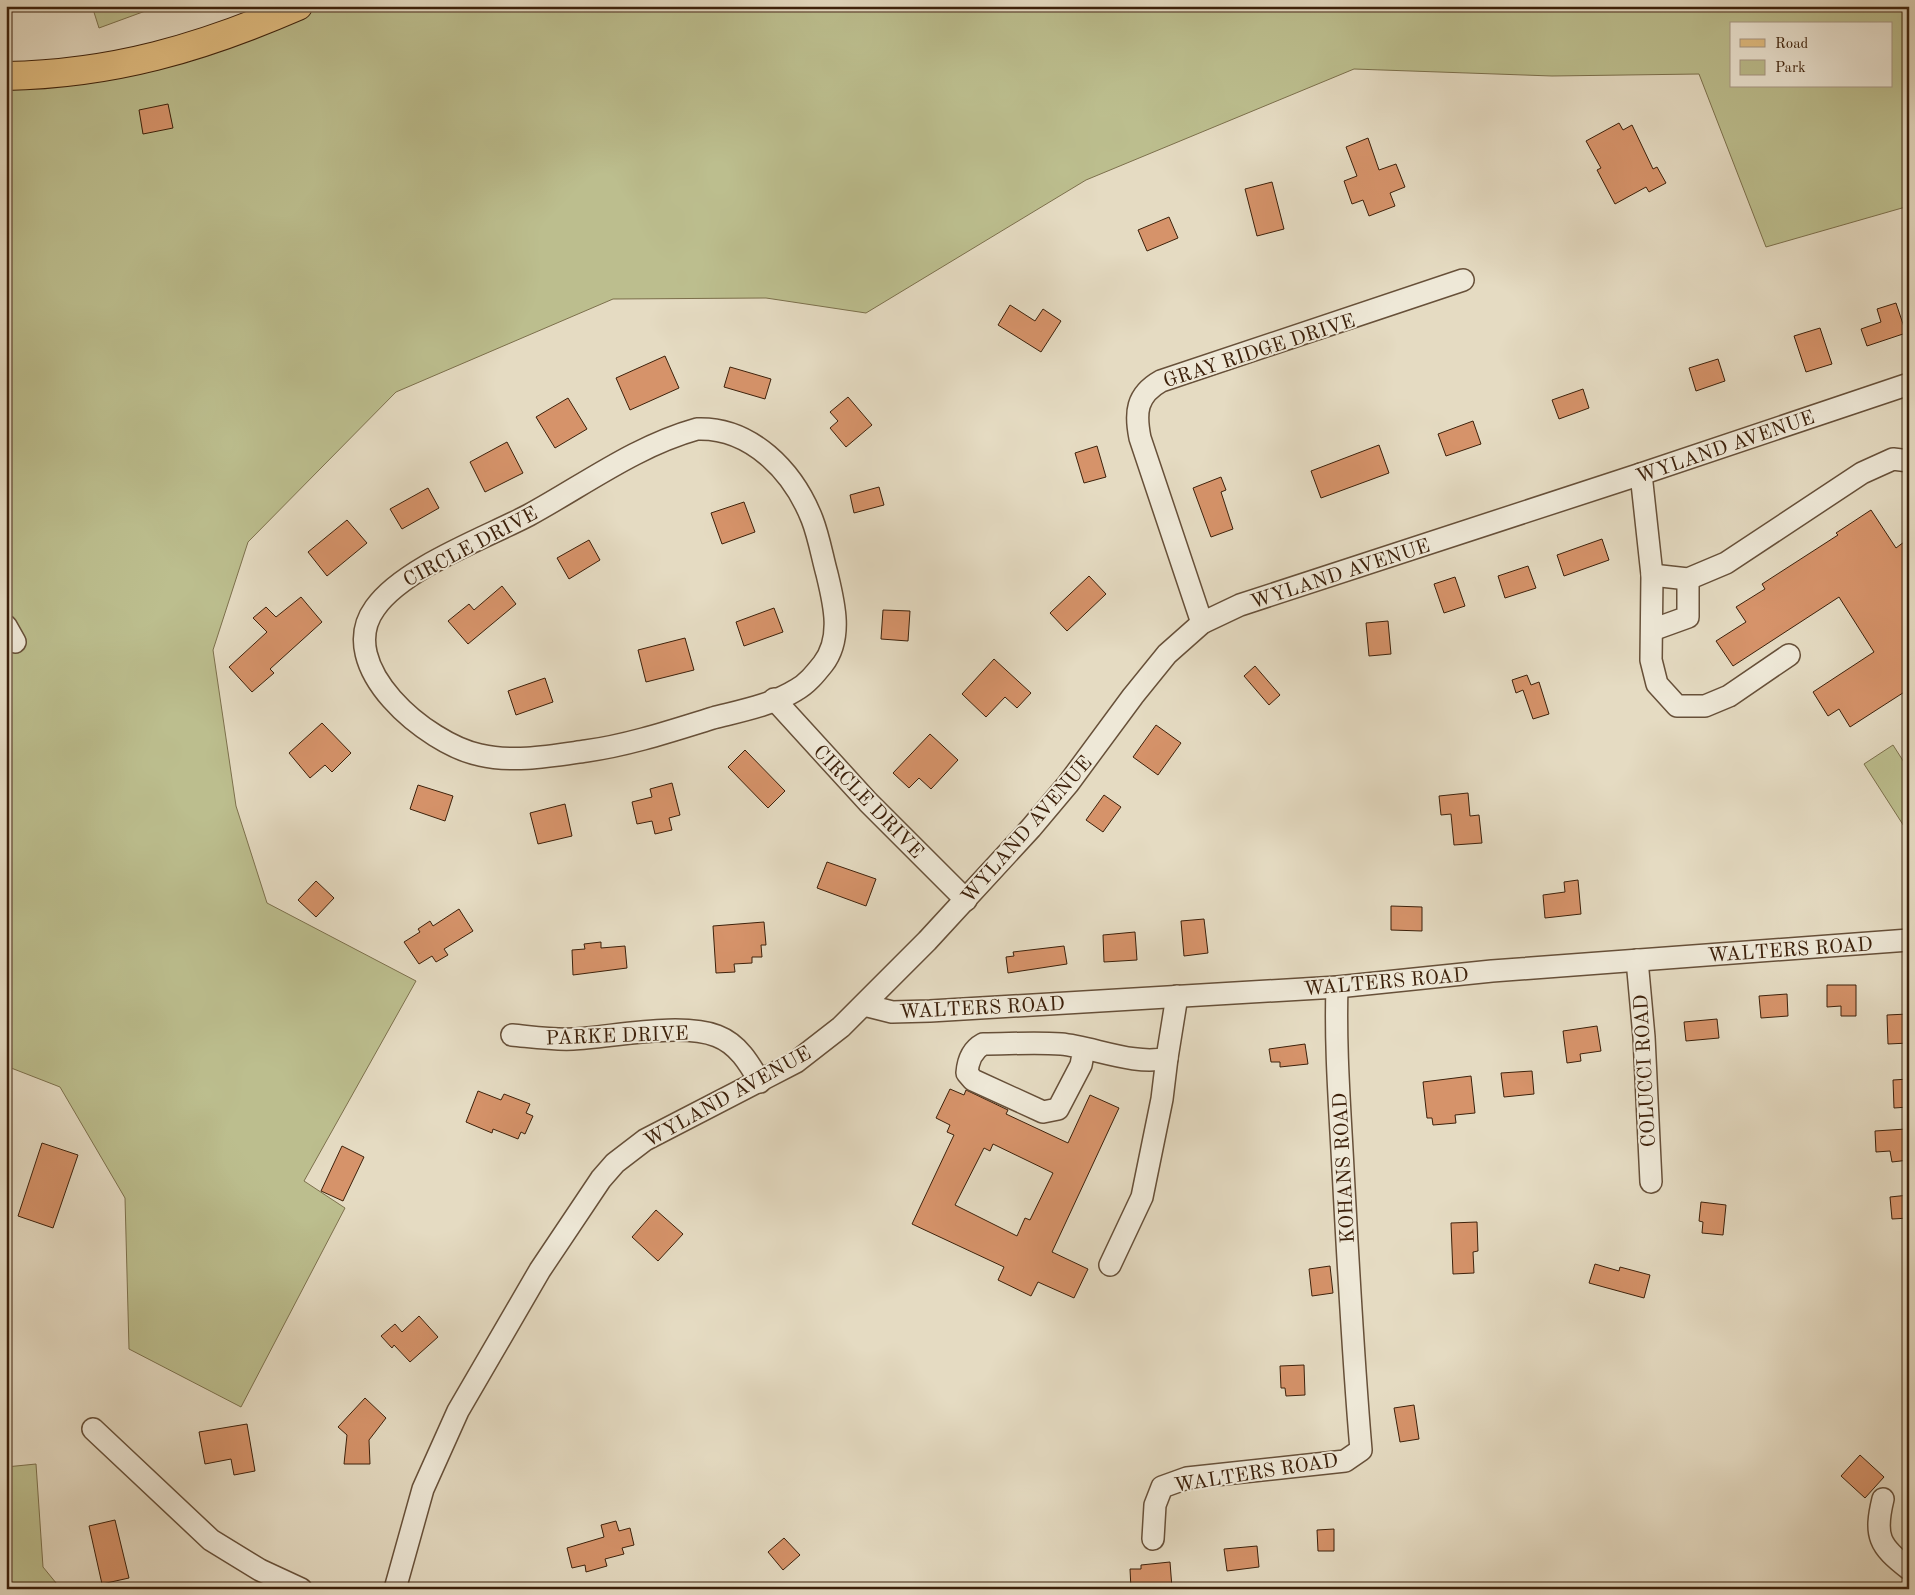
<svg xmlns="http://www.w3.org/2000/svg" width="1915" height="1595" font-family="'Old Standard TT',serif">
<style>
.green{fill:#bcbe8e;stroke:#7c704c;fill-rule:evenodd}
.building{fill:#d6936a;stroke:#3d210b;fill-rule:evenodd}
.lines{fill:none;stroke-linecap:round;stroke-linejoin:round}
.minor-casing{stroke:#675039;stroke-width:24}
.major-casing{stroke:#3d210b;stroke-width:30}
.minor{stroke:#eee8d7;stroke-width:21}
.major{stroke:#e2be81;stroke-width:28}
.labels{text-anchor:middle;stroke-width:4;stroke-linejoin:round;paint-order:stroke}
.street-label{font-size:20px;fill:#3d210b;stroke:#eee8d7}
</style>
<rect width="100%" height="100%" fill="#e5dbc2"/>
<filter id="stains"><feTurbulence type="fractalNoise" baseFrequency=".004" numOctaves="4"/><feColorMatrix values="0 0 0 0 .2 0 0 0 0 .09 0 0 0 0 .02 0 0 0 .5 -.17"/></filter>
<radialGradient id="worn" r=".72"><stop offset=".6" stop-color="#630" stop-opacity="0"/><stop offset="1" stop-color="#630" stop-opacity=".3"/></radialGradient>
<g class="green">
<polygon points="92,6 159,6 99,28"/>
<path d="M298 6H1903L1909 14V206L1766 247 1699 74 1552 76 1354 69 1086 180 866 313 766 298 613 299 396 392 248 542 213 650 236 806 267 903 416 981 304 1181 345 1208 241 1407 129 1349 125 1198 60 1087 6 1066V76L95 70ZM1731 24H1891V86H1731Z"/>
<polygon points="1893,745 1909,770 1909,834 1864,764"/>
<polygon points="36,1464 43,1567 61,1589 6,1589 6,1467"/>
</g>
<g class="building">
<polygon points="168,104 173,128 143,134 139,110"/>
<polygon points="1619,123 1623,130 1632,125 1653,169 1657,167 1666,183 1649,192 1646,187 1615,204 1597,170 1601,168 1586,141"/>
<polygon points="1368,138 1379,170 1396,164 1405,187 1390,193 1395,206 1369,216 1363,200 1352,204 1344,181 1357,176 1346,147"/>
<polygon points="1272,182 1284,229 1257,236 1245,189"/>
<polygon points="1169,217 1178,238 1147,251 1138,230"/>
<polygon points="1896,303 1906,333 1867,346 1861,329 1881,322 1877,309"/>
<polygon points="1010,305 1035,321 1043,309 1061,321 1041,352 998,325"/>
<polygon points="1820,328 1832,364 1806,372 1794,336"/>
<polygon points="665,356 679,388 630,410 616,378"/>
<polygon points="1718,359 1725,381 1696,391 1689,368"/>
<polygon points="730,367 771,379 765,399 724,387"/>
<polygon points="1583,389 1589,408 1559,419 1552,400"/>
<polygon points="848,397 872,425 846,447 830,428 838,421 830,412"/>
<polygon points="568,398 587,429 555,448 536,417"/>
<polygon points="1473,421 1481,444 1446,456 1438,434"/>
<polygon points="507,442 523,473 485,492 470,462"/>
<polygon points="1379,445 1389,473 1321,498 1311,471"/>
<polygon points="1097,446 1106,477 1084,483 1075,453"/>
<polygon points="1221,477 1226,490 1221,492 1233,529 1211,537 1193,488"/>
<polygon points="879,487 884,505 854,513 850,495"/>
<polygon points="428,488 439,508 402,529 390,509"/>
<polygon points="744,502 755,532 722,544 711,513"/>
<polygon points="1871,510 1896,548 1904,542 1909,549 1909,689 1850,727 1839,709 1828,716 1813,692 1874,652 1839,597 1733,666 1716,641 1746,622 1736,607 1765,589 1762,584 1838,535 1836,533"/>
<polygon points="347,520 367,543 327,576 308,552"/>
<polygon points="1602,539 1609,560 1564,576 1557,555"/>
<polygon points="589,540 600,560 569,579 557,558"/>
<polygon points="1528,566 1536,588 1505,598 1498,576"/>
<polygon points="1089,576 1106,594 1067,631 1050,613"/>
<polygon points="1455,577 1465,606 1444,613 1434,584"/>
<polygon points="502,586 516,604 468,644 448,621 469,604 474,610"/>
<polygon points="301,597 322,622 270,669 274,673 252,692 229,667 267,632 253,618 266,607 276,617"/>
<polygon points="774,608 783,632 744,646 736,622"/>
<polygon points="883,610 910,611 908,641 881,639"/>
<polygon points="1388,621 1391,654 1369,656 1366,623"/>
<polygon points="685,638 694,670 646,682 638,650"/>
<polygon points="994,659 1031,693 1017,708 1005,697 986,717 962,694"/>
<polygon points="1255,666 1280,695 1269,705 1244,676"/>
<polygon points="1527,675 1531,685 1539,682 1549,714 1533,719 1523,690 1516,693 1512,680"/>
<polygon points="545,678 553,702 516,715 508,691"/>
<polygon points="322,723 351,753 332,772 325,765 310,778 289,753"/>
<polygon points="1156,725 1181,743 1158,775 1133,757"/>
<polygon points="930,734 958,760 931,789 919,778 909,788 893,773"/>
<polygon points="745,750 785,791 768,808 728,767"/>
<polygon points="672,783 680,815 669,818 672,830 655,834 652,821 637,824 632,802 652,797 650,789"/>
<polygon points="418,785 453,796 445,821 410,809"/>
<polygon points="1468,793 1470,816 1479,815 1482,843 1454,845 1451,814 1441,815 1439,796"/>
<polygon points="1104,795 1121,807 1103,832 1086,820"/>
<polygon points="565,804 572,836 538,844 530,813"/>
<polygon points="827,862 876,879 866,906 817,888"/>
<polygon points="1578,880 1581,914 1545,918 1543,895 1565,892 1564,882"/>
<polygon points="316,881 334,898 316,917 298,900"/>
<polygon points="1391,906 1422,907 1422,931 1391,930"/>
<polygon points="459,909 473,931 444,949 448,955 436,962 432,956 419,964 404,942 420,932 418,929 430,921 433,926"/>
<polygon points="1204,919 1208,953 1184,956 1181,921"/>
<polygon points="764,922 766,945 761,945 762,957 752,957 752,963 734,964 735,972 716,973 713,926"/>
<polygon points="1135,932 1137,960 1104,962 1103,935"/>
<polygon points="601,942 601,948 625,946 627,968 573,975 572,950 585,949 584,944"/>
<polygon points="1064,946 1067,964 1008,973 1006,957 1014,956 1013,952"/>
<polygon points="1827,985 1856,985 1856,1016 1841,1016 1841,1006 1827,1007"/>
<polygon points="1787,994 1788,1016 1761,1018 1759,996"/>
<polygon points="1908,1014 1909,1043 1888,1044 1887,1015"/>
<polygon points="1717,1019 1719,1038 1686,1041 1684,1022"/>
<polygon points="1597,1026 1601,1051 1580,1054 1581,1061 1567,1063 1563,1031"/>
<polygon points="1305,1044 1308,1064 1280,1067 1280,1062 1271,1062 1269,1049"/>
<polygon points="1532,1071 1534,1094 1504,1097 1501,1073"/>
<polygon points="1471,1076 1475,1113 1455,1115 1456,1123 1433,1125 1432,1118 1427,1118 1423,1082"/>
<polygon points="1909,1079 1909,1107 1894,1108 1893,1080"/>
<path d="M950 1089 964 1095 966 1090 1008 1110 1006 1114 1068 1143 1090 1095 1119 1108 1052 1252 1088 1269 1074 1298 1038 1282 1031 1296 998 1280 1004 1267 912 1224 954 1135 947 1132 950 1125 936 1118ZM993 1144 1053 1173 1030 1220 1025 1218 1017 1236 955 1205 984 1148 990 1151Z"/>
<polygon points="478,1091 501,1100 504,1094 530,1104 526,1113 533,1116 525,1134 521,1132 518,1139 493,1129 492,1133 466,1122"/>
<polygon points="1906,1129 1909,1160 1892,1162 1890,1151 1876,1152 1875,1131"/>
<polygon points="42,1143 78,1155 53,1228 18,1216"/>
<polygon points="342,1146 364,1157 343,1201 321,1191"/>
<polygon points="1909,1195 1909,1218 1892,1219 1890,1197"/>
<polygon points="1701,1202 1726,1205 1723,1235 1702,1233 1703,1222 1699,1221"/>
<polygon points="656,1210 683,1234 658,1261 632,1237"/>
<polygon points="1477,1222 1478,1251 1473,1252 1474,1273 1453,1274 1451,1223"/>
<polygon points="1595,1264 1619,1271 1620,1267 1650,1275 1644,1298 1589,1283"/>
<polygon points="1330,1266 1333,1293 1312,1296 1309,1269"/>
<polygon points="419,1316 438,1337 410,1362 394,1345 392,1348 381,1336 395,1324 402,1332"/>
<polygon points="1304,1365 1305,1395 1286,1396 1285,1388 1281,1388 1280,1366"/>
<polygon points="365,1398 386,1418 369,1440 370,1464 344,1464 347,1435 338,1427"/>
<polygon points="1414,1405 1419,1439 1400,1442 1394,1408"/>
<polygon points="247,1424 255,1471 234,1475 231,1459 205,1464 199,1432"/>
<polygon points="1860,1455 1884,1477 1865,1498 1841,1476"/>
<polygon points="115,1520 129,1578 102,1584 89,1526"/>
<polygon points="616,1521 619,1531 630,1528 634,1545 622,1548 624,1554 605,1559 607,1566 586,1572 585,1565 572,1568 567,1548 604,1537 601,1525"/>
<polygon points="1334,1529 1334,1551 1318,1551 1317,1530"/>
<polygon points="784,1538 800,1555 783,1570 768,1552"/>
<polygon points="1257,1546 1259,1567 1227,1571 1224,1549"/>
<polygon points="1170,1562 1172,1588 1131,1589 1130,1569 1141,1569 1141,1565"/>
</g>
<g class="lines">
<defs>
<g id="minor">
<path d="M697 429C751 427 793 471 812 519 819 537 822 556 827 574 834 603 843 638 823 664 815 674 807 684 796 690 772 705 740 711 713 718 671 731 629 745 586 751 551 756 514 763 480 755 427 744 333 666 375 608 403 568 485 538 529 515 584 485 636 446 697 429Z"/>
<polyline points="1641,474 1652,575 1651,660 1657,684 1677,706 1705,706 1729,696 1789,655"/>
<polyline points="1652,575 1688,579 1726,563 1862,473 1893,459 1909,461"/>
<path d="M1202 623 1140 438C1135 413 1136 395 1161 381L1463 280"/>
<polyline points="6,626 15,642"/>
<polyline points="1652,630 1688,617 1688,579"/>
<polyline points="774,699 868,802 966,900"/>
<polyline points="1637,960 1644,1037 1651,1182"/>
<polyline points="864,1005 892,1012 930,1011 1337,987 1492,971 1909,940"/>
<path d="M512 1035C533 1037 553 1040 573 1039 612 1037 681 1022 717 1036 738 1044 749 1063 760 1082"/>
<path d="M1084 1049 1081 1065 1058 1109 1043 1112 973 1080 967 1073C968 1060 972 1050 983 1044 1009 1044 1035 1042 1061 1044 1093 1047 1135 1066 1167 1058L1177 996"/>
<polyline points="1110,1265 1142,1197 1162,1099 1167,1058"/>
<polyline points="93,1429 211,1540 260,1570 301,1589"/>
<path d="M1883 1499C1874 1536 1879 1546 1909 1569"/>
<path d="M1153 1539 1155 1505 1162 1487 1187 1478 1345 1461 1361 1450C1353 1357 1348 1263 1343 1169 1340 1109 1335 1048 1337 987"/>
<polyline points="395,1589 423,1489 458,1411 540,1270 601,1179 615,1163 645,1140 796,1062 841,1027 927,941 1031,828 1068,784 1133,696 1167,654 1202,623 1240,605 1641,474 1909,384"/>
</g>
<path id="major" d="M6 76C113 74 201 48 298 6"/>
</defs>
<use href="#minor" class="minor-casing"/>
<use href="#major" class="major-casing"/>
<use href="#minor" class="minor"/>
<use href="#major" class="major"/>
</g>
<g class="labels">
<g class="street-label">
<text transform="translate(1259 350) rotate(-18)" y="7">GRAY RIDGE DRIVE</text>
<text transform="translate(1725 446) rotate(-19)" y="7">WYLAND AVENUE</text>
<text transform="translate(470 546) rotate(-28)" y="7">CIRCLE DRIVE</text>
<text transform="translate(1340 573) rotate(-18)" y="7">WYLAND AVENUE</text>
<text transform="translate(869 801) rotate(46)" y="7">CIRCLE DRIVE</text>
<text transform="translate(1026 829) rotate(-49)" y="7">WYLAND AVENUE</text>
<text transform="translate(1790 949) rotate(-4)" y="7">WALTERS ROAD</text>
<text transform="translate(1386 981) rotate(-5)" y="7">WALTERS ROAD</text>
<text transform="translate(982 1007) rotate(-3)" y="7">WALTERS ROAD</text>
<text transform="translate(617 1035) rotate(-2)" y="7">PARKE DRIVE</text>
<text transform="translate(1644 1071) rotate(-93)" y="7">COLUCCI ROAD</text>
<text transform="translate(727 1096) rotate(-29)" y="7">WYLAND AVENUE</text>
<text transform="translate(1343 1168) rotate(-93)" y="7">KOHANS ROAD</text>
<text transform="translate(1256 1472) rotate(-9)" y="7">WALTERS ROAD</text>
</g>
</g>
<rect width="1915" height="1595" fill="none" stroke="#e5dbc2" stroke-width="25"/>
<rect x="8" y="8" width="1900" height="1580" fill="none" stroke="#3d210b" stroke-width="2.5"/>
<rect x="12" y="12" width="1890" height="1570" fill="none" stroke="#3d210b"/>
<rect x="1730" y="22" width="162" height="65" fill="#eee8d7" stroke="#a79885"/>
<rect x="1740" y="39" width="25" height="8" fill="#e2be81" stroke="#a79885"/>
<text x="1775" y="48" font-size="15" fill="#3d210b">Road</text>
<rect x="1740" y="60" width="25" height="15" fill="#bcbe8e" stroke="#a79885"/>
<text x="1775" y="72" font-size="15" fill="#3d210b">Park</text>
<rect width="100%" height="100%" filter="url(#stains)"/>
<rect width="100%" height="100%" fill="url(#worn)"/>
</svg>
